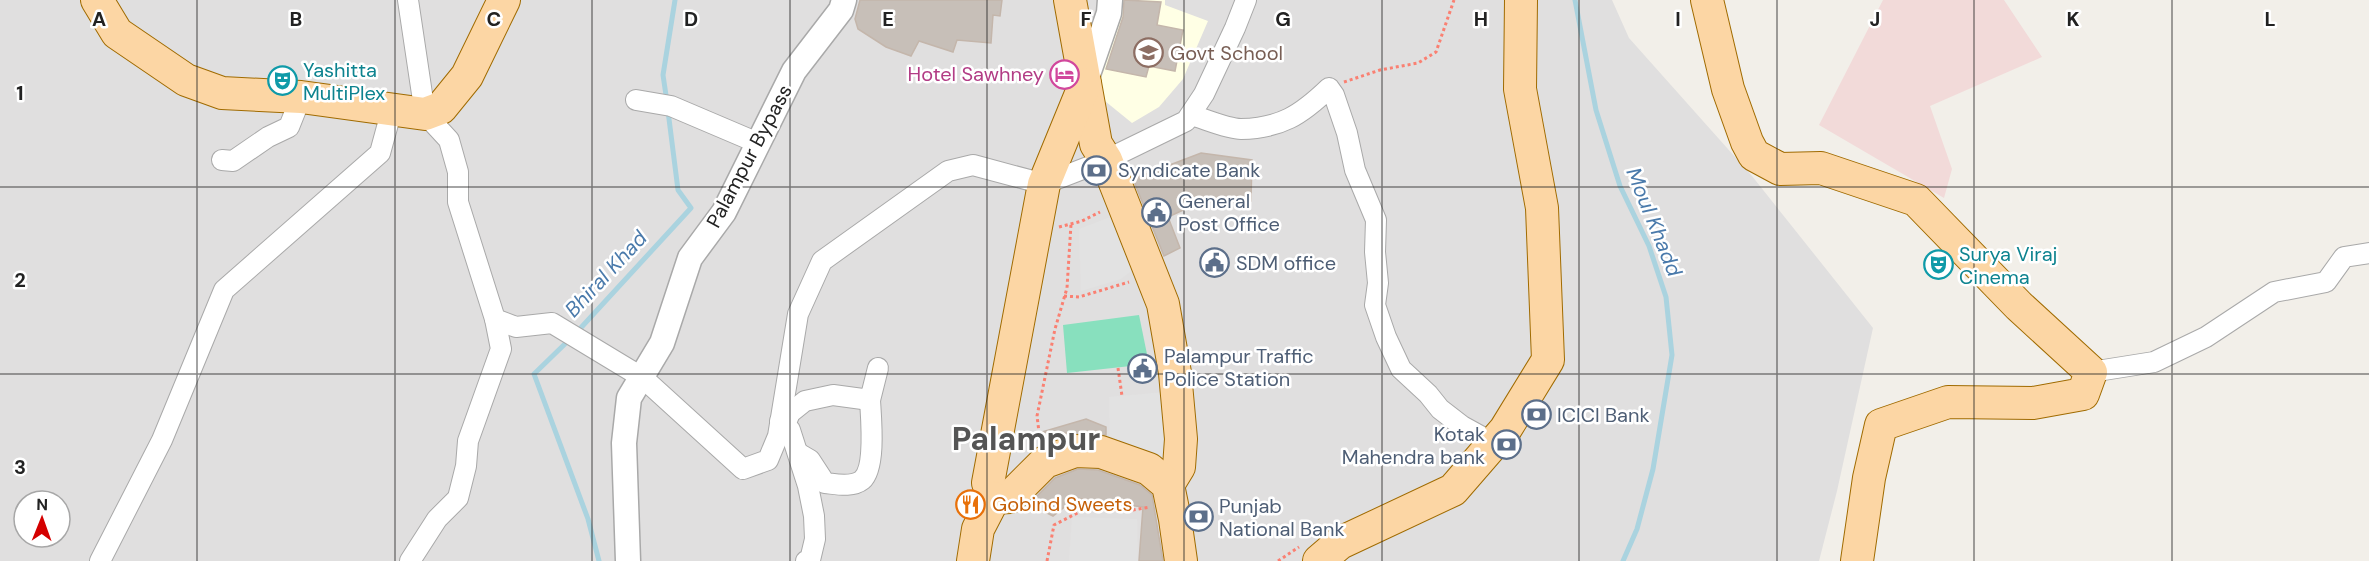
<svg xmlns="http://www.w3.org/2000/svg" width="2369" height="561" font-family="'DM Sans',sans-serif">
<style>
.residential{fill:#e0dfdf;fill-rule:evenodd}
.commercial{fill:#f2dad9}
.education{fill:#ffffe5}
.pitch{fill:#88e0be}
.parking{fill:#e2e2e2}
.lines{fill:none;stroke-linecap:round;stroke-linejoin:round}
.stream{stroke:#aad3df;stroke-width:5}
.building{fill:#c7bfb8;stroke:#c4b6ab;stroke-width:1.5}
.minor-casing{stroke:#a9a9a9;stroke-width:22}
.tertiary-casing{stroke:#a9a9a9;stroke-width:27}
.primary-casing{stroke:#a06b00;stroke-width:34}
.path{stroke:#fa8072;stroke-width:3;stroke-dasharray:3 3;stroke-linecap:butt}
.minor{stroke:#fff;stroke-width:20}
.tertiary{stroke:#fff;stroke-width:24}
.primary{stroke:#fcd6a4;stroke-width:32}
.grid{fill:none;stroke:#222;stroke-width:1.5;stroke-opacity:0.55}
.labels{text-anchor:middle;stroke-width:5;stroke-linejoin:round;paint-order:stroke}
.education-label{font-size:20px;fill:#785e54;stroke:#fff;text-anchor:start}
.culture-label{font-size:20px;fill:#0d838f;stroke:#fff;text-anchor:start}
.hotel-label{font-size:20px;fill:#b23c85;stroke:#fff;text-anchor:end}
.street-label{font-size:20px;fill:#222;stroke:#fff}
.service-label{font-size:20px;fill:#4e5e75;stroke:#fff;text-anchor:start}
.food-label{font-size:20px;fill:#c56008;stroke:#fff;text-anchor:start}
.water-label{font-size:21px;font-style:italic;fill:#4a7aab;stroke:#fff}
.town-label{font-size:32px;font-weight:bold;fill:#555;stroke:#fff}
.grid-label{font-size:20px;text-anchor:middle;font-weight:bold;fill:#222;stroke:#fff;stroke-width:5;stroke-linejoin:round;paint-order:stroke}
</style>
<rect width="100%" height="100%" fill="#f2efe9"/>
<path class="residential" d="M0 0H1612L1629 38 1752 176 1873 328 1837 491 1819 561H0ZM24 501H60V537H24Z"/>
<polygon class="commercial" points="1883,0 2004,0 2042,57 1930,106 1952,169 1944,198 1819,125"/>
<polygon class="education" points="1115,0 1165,0 1165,5 1208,21 1183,79 1159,107 1132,123 1100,97 1101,65"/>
<polygon class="pitch" points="1139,315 1149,364 1067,373 1063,325"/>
<g class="parking">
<polygon points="1113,216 1133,270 1121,279 1081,291 1079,229"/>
<polygon points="1165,392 1171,466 1110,443 1109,397"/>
<polygon points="1072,517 1137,519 1138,561 1069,561"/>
</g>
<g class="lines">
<g class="stream">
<polyline points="1575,0 1596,110 1620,186 1649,246 1666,297 1672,355 1653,469 1637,529 1623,561"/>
<polyline points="667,102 663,75 675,0"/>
<polyline points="577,332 691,208 678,190 668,111"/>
<polyline points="570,339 534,374 588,519 599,561"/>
</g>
</g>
<g class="building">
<polygon points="860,0 1002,0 1000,16 993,15 991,43 957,40 953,52 919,41 911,56 886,47 858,29 855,19"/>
<polygon points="1124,0 1161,2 1157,25 1183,30 1175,71 1149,66 1146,77 1106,69 1123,17"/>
<polygon points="1201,153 1252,160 1251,201 1217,200 1192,206 1168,217 1180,248 1164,256 1133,179"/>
<polygon points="1086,419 1106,427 1106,435 1042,432"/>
<polygon points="1078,469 1098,470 1140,485 1152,495 1163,561 1139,561 1143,507 1076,498 1053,516 1029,504 1055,478"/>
</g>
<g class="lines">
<defs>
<g id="minor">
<polyline points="408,0 425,114 449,140 458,172 458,202 495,319 516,327 552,323 643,378 743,469 768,460 778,436 798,314 822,261 948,171 973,165 1044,184 1106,160 1186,121 1204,94 1235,28 1246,0"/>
<polyline points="636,100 671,106 758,143"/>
<path d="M1191 115C1205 119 1228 129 1241 129 1281 128 1301 115 1329 88L1334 95 1347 133 1355 170 1376 220 1375 252 1378 283 1375 305 1386 337 1401 369 1428 394 1440 409 1462 426 1482 437 1489 449"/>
<polyline points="222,160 233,161 268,137 289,127 301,97"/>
<polyline points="2091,372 2154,362 2206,337 2274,292 2326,282 2344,257 2369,253"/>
<polyline points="780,421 790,430 808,486 814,516 815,539 810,560 806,561"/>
<polyline points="785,425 790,413 805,401 833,395 870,400 878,368"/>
<path d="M798 453 810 460 825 483C836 484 852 488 862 480 876 468 871 418 870 400"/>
<polyline points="100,561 162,440 224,290 380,153 392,109"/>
<polyline points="410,561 437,519 458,498 466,466 468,441 501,349 495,319"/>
</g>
<g id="tertiary">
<polyline points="1085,83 1109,13 1110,0"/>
<polyline points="628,561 624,443 629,398 662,343 690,258 724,212 794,71 841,10 844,0"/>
</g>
<g id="primary">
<polyline points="97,0 117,33 186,80 222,93 301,97 425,114 441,108 467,76 504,0"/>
<polyline points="1070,0 1096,144 1106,160 1163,304 1175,373 1181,439 1179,467 1168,485"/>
<polyline points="1707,0 1728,89 1747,142 1754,155 1780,169 1821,168 1916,200 2019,306 2091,372 2083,394 2033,403 1948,402 1881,425 1869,478 1857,561"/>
<polyline points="994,498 988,483 1044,184 1085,84"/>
<polyline points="994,498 1010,497 1045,462 1075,451 1101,452 1149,469 1168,485 1175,519 1181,561"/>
<polyline points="973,561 978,529 994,498"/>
<polyline points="1319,561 1340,543 1453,490 1505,430 1548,360 1542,208 1520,89 1521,0"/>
</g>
</defs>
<use href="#minor" class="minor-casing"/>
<use href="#tertiary" class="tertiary-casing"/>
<use href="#primary" class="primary-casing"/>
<g class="path">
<polyline points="1344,82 1380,70 1418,63 1436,52 1454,0"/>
<polyline points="1059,227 1082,221 1100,212"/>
<polyline points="1064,296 1079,297 1129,282"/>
<polyline points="1118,368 1122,396"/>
<polyline points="1040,440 1037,416 1055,329 1067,288 1071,224"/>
<polyline points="1047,561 1054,525 1089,507 1127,511 1150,507"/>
<polyline points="1278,561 1299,547"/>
</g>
<use href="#minor" class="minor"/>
<use href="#tertiary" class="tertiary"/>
<use href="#primary" class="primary"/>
</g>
<path class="grid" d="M197 0V561M395 0V561M592 0V561M790 0V561M987 0V561M1184 0V561M1382 0V561M1579 0V561M1777 0V561M1974 0V561M2172 0V561M0 187H2369M0 374H2369"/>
<defs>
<symbol id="school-ring" viewBox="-11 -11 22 22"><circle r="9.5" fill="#fff" stroke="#8d6e63" stroke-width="1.5"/><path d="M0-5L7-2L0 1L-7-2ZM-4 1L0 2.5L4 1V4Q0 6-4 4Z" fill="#8d6e63"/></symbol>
<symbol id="hotel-ring" viewBox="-11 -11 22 22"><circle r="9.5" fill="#fff" stroke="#d1479c" stroke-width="1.5"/><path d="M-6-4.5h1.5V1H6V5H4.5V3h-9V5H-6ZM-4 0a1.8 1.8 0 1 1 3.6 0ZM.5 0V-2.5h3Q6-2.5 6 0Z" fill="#d1479c"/></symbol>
<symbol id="theatre-ring" viewBox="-11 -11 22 22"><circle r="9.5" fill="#fff" stroke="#0f9aa8" stroke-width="1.5"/><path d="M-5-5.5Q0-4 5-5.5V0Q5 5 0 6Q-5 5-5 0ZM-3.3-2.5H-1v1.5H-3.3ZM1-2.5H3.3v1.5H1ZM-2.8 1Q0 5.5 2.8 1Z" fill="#0f9aa8"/></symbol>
<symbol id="bank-ring" viewBox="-11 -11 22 22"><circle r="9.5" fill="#fff" stroke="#5c6f8a" stroke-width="1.5"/><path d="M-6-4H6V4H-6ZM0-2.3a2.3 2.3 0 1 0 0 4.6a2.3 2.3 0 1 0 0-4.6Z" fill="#5c6f8a"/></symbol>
<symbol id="civic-ring" viewBox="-11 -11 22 22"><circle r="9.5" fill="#fff" stroke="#5c6f8a" stroke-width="1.5"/><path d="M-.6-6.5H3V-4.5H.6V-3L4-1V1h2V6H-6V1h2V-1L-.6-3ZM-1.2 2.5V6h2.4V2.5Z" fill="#5c6f8a"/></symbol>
<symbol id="restaurant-ring" viewBox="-11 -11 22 22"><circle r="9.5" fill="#fff" stroke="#e8710a" stroke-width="1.5"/><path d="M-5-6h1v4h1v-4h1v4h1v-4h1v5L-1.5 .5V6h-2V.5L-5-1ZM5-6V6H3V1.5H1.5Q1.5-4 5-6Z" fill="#e8710a"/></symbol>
</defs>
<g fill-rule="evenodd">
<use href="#school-ring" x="1132" y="36" width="33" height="33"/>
<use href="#hotel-ring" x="1048" y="58" width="33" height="33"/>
<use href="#theatre-ring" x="266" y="64" width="33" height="33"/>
<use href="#bank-ring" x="1080" y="154" width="33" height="33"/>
<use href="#civic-ring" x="1140" y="196" width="33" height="33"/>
<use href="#civic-ring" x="1198" y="246" width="33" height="33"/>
<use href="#theatre-ring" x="1922" y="248" width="33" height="33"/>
<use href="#civic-ring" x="1126" y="352" width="33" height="33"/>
<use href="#bank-ring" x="1520" y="398" width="33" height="33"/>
<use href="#bank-ring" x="1490" y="428" width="33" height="33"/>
<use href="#restaurant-ring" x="954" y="488" width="33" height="33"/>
<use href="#bank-ring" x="1182" y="500" width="33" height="33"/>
</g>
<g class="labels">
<g class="education-label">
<text x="1170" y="60">Govt School</text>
</g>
<g class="culture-label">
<text x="303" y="77">Yashitta<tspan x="303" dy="23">MultiPlex</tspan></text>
<text x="1959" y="261">Surya Viraj<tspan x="1959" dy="23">Cinema</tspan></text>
</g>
<g class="hotel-label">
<text x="1044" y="81">Hotel Sawhney</text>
</g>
<g class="street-label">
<text transform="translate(749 156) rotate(-62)" y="7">Palampur Bypass</text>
</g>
<g class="service-label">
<text x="1118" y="177">Syndicate Bank</text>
<text x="1178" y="208">General<tspan x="1178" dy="23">Post Office</tspan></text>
<text x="1236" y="270">SDM office</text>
<text x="1164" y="363">Palampur Traffic<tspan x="1164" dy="23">Police Station</tspan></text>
<text x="1557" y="422">ICICI Bank</text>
<text x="1485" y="441" text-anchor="end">Kotak<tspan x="1485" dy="23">Mahendra bank</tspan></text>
<text x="1219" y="513">Punjab<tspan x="1219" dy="23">National Bank</tspan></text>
</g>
<g class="food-label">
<text x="992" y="511">Gobind Sweets</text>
</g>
<g class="water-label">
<text transform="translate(1654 222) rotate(68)" y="7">Moul Khadd</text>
<text transform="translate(606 274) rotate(-47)" y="7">Bhiral Khad</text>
</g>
<g class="town-label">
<text x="1026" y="450">Palampur</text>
</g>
</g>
<g class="grid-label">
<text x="99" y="26">A</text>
<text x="296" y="26">B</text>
<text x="494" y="26">C</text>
<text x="691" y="26">D</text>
<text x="888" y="26">E</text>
<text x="1086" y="26">F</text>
<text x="1283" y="26">G</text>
<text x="1481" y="26">H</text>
<text x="1678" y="26">I</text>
<text x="1875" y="26">J</text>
<text x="2073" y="26">K</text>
<text x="2270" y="26">L</text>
<text x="20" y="100">1</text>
<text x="20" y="287">2</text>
<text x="20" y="474">3</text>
</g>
<g transform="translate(42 519) rotate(1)"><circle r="28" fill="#ffffff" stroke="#a7a7a7" stroke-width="1.5"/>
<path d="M0-4.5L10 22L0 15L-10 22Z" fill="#d40000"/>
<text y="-9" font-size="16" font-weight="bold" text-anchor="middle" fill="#222222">N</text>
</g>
</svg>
